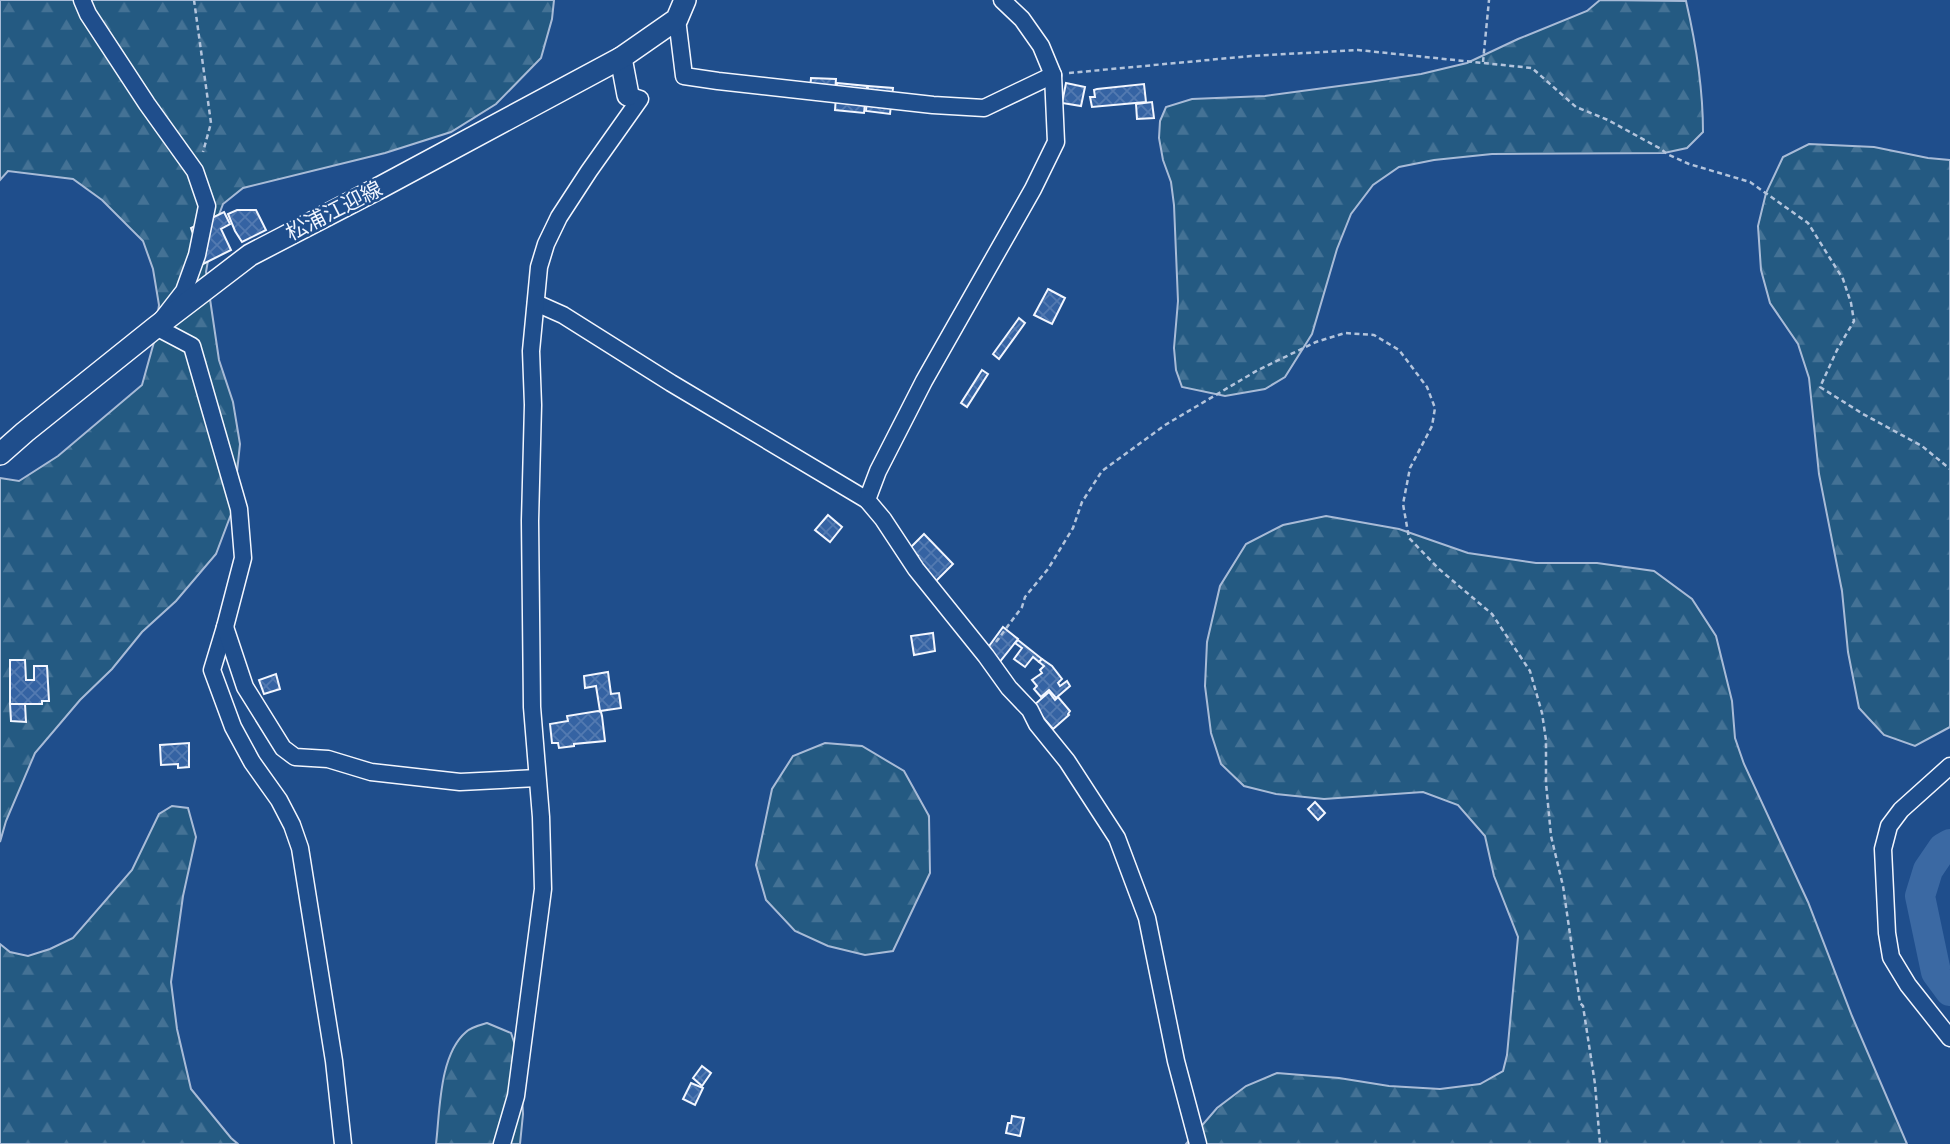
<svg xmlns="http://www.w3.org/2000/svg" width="1950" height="1144" font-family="Commissioner,'Noto Sans JP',sans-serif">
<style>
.forest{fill:url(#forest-firs);stroke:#a8bbd7;stroke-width:2}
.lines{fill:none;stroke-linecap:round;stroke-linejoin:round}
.river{stroke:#3b69a3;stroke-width:30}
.building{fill:url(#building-cross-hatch);stroke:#f2f6ff;stroke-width:2}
.street-casing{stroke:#f2f6ff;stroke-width:19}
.secondary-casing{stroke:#f2f6ff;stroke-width:24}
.path{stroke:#b3c4dc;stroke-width:2.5;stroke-dasharray:5 3.5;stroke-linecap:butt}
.street{stroke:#1f4e8c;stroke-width:16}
.secondary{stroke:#1f4e8c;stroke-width:21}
.labels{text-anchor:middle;stroke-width:5;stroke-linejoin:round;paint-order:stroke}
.street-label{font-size:21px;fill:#f2f6ff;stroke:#1f4e8c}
</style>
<defs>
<pattern id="forest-firs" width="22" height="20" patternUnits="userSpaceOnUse" patternTransform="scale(1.75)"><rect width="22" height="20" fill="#245a82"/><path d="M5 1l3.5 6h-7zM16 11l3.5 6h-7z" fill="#447295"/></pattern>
<pattern id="building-cross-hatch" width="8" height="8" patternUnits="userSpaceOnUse" patternTransform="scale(1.75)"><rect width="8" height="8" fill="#3563a3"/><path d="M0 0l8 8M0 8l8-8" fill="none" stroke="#537ab1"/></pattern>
</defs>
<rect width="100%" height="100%" fill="#1f4e8c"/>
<g class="forest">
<polygon points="0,0 554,0 552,19 541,58 496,104 451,132 385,153 243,188 223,204 213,231 206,272 219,360 233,402 240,444 233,509 216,554 176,601 142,632 112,669 80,700 35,753 6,821 0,842 0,478 19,481 58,456 142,385 154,342 159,305 153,269 143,241 102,200 73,179 8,171 0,180"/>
<path d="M1600 0 1686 1C1696 44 1703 88 1703 132L1687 148 1664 153 1492 154 1434 160 1399 167 1373 185 1351 214 1337 249 1312 334 1285 377 1265 389 1225 396 1182 387 1176 370 1174 348 1178 301 1174 205 1171 182 1163 160 1159 138 1160 121 1166 107 1192 99 1265 96 1369 82 1421 74 1467 63 1518 39 1587 11Z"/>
<polygon points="1809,144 1874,147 1928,158 1950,160 1950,727 1915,746 1884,735 1859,708 1848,652 1842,591 1819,474 1809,378 1798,344 1770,303 1761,270 1758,226 1766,193 1783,157"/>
<polygon points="1326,516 1399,529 1468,553 1536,563 1597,563 1654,571 1692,599 1716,636 1732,701 1735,738 1744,764 1808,902 1852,1016 1907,1144 1186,1144 1217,1108 1246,1086 1277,1073 1339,1078 1389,1086 1440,1089 1480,1084 1503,1071 1507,1055 1518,937 1494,876 1485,836 1458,805 1423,792 1324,799 1276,794 1244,786 1221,764 1211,733 1205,686 1207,642 1220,586 1246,544 1283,525"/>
<polygon points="825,743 862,746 904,771 929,816 930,873 893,951 865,955 828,946 795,931 766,900 756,865 772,789 793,756"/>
<polygon points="172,806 188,808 196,837 183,896 171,982 177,1029 191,1089 231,1138 238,1144 0,1144 0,944 10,952 28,956 50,949 73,938 132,870 159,814"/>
<path d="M487 1023 511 1033 520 1060 523 1114 520 1144H436C440 1111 439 1055 466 1032 471 1027 480 1025 487 1023Z"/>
</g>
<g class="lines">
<polyline class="river" points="1950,844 1943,848 1928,870 1920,896 1936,972 1950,991"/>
</g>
<g class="building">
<polygon points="811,78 836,79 835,92 810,90"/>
<polygon points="837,83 867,86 864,113 835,110"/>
<polygon points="1066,83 1085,87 1081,106 1062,103"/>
<polygon points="1144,84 1146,102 1092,107 1090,97 1095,97 1094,90 1097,89"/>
<polygon points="868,86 893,88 890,114 866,111"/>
<polygon points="1152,102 1154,118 1137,119 1136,104"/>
<polygon points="237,210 256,210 266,230 242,242 235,231 228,214"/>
<polygon points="224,212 230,224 221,229 231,250 195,268 196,243 191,228"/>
<polygon points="1048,289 1065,298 1052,324 1034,315"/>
<polygon points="1019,318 1025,323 999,359 993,354"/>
<polygon points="982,370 988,374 967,407 961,403"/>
<polygon points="828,515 842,527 830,542 815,530"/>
<polygon points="924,534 953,564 936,581 916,558 918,556 910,548"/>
<polygon points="1003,627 1018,639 998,664 984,653"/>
<polygon points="933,633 935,651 914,655 911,636"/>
<polygon points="1018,640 1042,659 1039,662 1033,657 1025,667 1014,659 1022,648 1015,643"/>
<polygon points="1042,659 1052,666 1062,679 1058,683 1060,686 1067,681 1070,686 1056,698 1049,690 1041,697 1034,689 1037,686 1032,680 1042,673 1040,670 1044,666 1039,662"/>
<polygon points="10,660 25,660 26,680 34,680 34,666 47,666 49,701 42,701 42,704 10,704"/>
<polygon points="608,672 611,694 619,693 621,708 600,711 596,686 585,688 584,676"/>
<polygon points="276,674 280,689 264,694 259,680"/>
<polygon points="1049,692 1055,700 1058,697 1070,711 1068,714 1069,715 1053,729 1033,706"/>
<polygon points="10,704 25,704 26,722 11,721"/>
<polygon points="598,711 601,712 602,716 605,741 574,744 574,746 559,748 558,743 552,743 550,724 568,721 567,716"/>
<polygon points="189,743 189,767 178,768 178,764 161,765 160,745"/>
<polygon points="1315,802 1325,813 1318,820 1308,809"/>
<polygon points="702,1066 711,1073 702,1086 693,1078"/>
<polygon points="691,1083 703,1088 695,1105 683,1099"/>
<polygon points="1012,1116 1024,1118 1020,1136 1006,1133 1008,1123 1011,1123"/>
</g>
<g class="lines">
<defs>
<g id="street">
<polyline points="82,0 88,14 147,104 195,171 207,206 197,255 184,291 156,327 192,346 239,509 243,558 225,627 212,670 233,727 252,762 279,800 292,825 300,848 334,1061 343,1144"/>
<polyline points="677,19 684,76 718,81 933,105 984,108 1053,75"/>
<polyline points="536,303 563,315 671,383 867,500 883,519 916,569 986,656 1009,688 1030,710 1037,724 1067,761 1117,838 1147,918 1176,1061 1198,1144"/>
<polyline points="867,500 878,471 924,381 1033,189 1056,142 1053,75 1041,46 1022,19 1002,0"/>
<polyline points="225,627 245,687 283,748 295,757 328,759 371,772 460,782 537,778"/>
<polyline points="1950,766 1901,810 1889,826 1883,849 1887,933 1891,957 1908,985 1950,1038"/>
<polyline points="502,1144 516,1096 543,889 541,817 532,707 530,521 533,405 531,351 539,267 546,244 559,217 589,171 640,99 628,95"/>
</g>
<g id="secondary">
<polyline points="621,58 628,95"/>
<polyline points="0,454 25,432 156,327 250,255 381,187 621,58 677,19 685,0"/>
</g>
</defs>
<use href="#street" class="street-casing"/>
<use href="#secondary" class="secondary-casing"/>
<g class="path">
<polyline points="194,0 211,123 203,152"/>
<polyline points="1483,62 1489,0"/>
<polyline points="1069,73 1251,56 1358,50 1532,68 1576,107 1608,120 1661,149 1667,154 1689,164 1750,182 1808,223 1843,279 1851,303 1854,321 1837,350 1820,387 1863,414 1922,446 1950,469"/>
<polyline points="996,642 1022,607 1025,597 1048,569 1073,528 1082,502 1102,471 1165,425 1258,370 1316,342 1345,333 1374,335 1399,350 1427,387 1435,408 1432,426 1410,468 1403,504 1409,538 1439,569 1492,614 1530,671 1542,713 1546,740 1546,783 1551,836 1563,886 1580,1003 1583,1006 1595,1084 1600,1144"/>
</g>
<use href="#street" class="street"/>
<use href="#secondary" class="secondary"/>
</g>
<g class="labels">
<g class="street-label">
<text transform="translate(334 211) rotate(-27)" y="7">松浦江迎線</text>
</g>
</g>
</svg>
